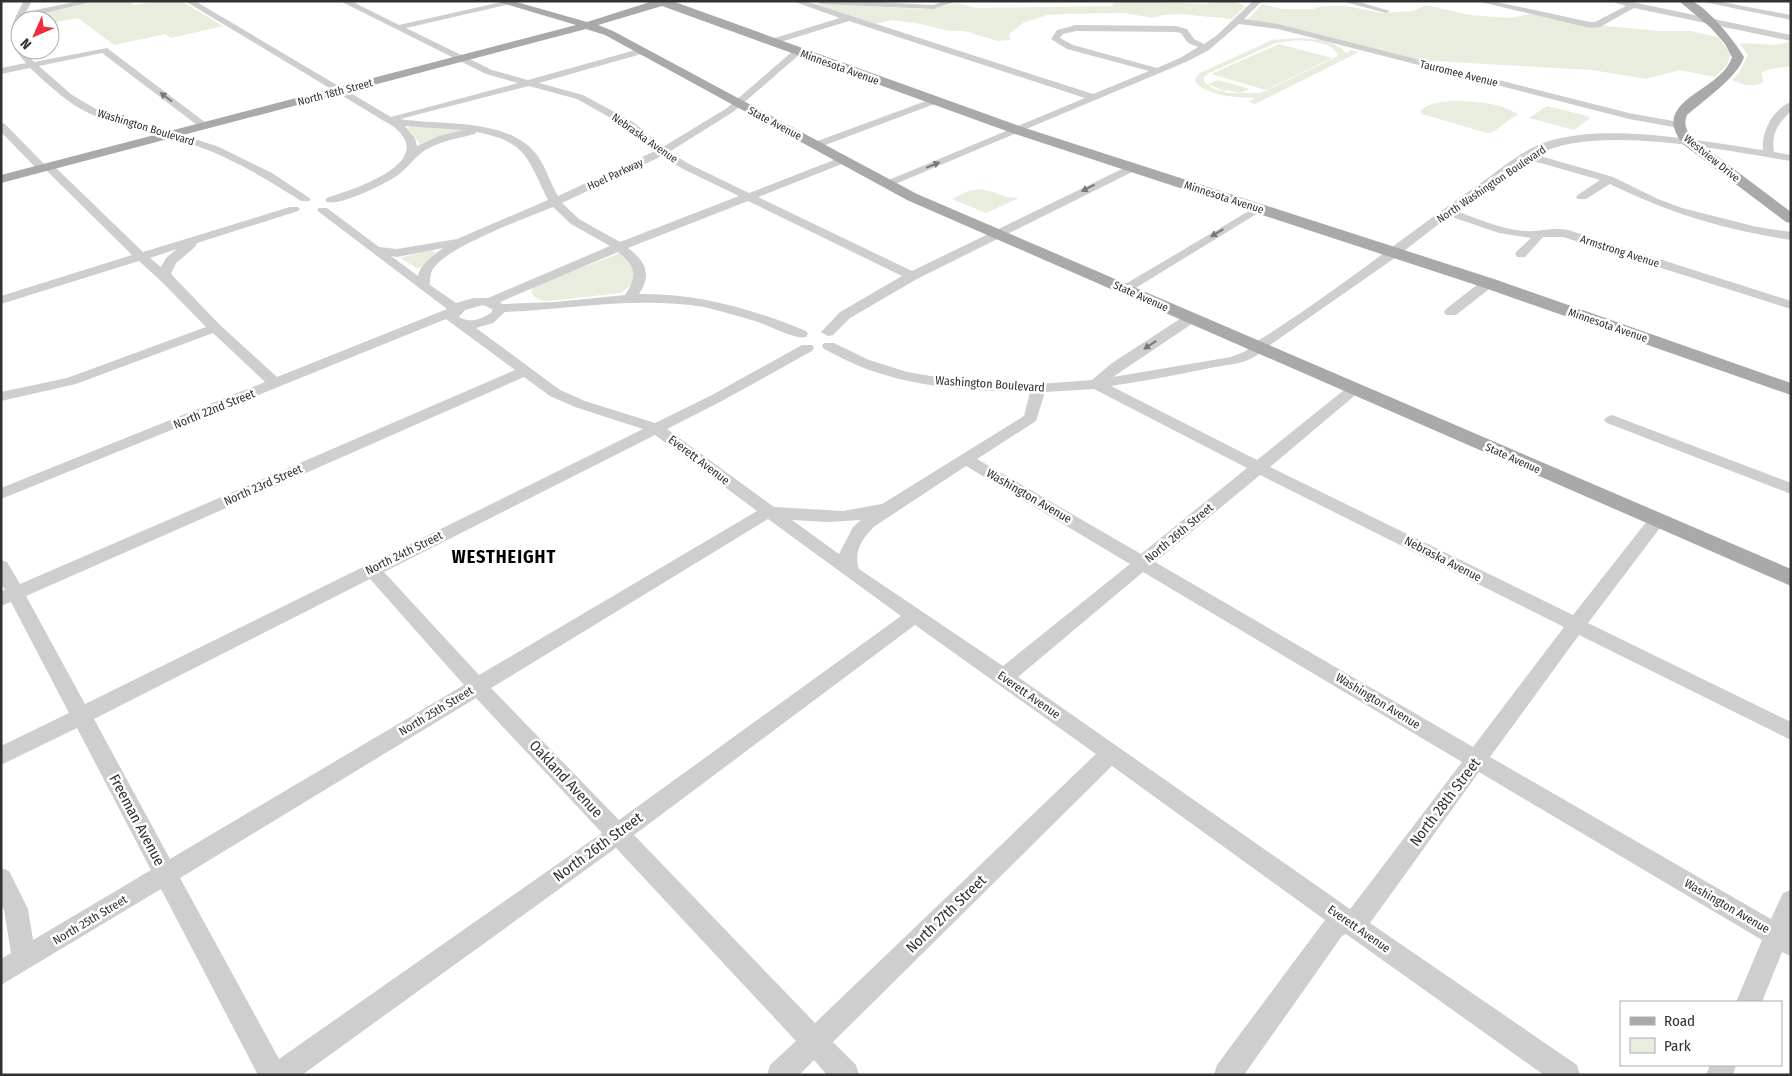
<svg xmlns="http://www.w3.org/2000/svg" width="1792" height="1076" font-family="'Fira Sans Condensed',sans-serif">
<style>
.green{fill:#e7eede;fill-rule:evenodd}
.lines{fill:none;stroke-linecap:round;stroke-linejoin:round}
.minor{fill:#cecece;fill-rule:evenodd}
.major{fill:#a9a9a9;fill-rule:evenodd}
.oneway{fill:#787878}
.labels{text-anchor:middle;stroke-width:5;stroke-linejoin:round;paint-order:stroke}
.far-street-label{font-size:11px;fill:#313131;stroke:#fff}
.street-label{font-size:12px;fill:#313131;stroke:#fff}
.near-street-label{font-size:15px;fill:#313131;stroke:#fff}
.district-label{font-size:18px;font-weight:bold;letter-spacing:1px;fill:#000;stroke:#fff}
</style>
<rect width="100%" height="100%" fill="#fff"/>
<g class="green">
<polygon points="99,1 128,1 135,5 156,1 181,1 223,26 171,38 165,34 114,45 78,18 50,23 50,20 26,20 27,17 32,15"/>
<path d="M1125 1 1206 4C1217 0 1235 0 1245 6L1232 19 1181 14 1163 15 1152 18 1124 13 1063 14 1047 15 1023 23 1009 34 1011 40 998 41 964 31H949L921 24 892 20 876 24 810 3 921 9 936 8 957 3 977 8 1113 6 1112 4Z"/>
<polygon points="1262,4 1283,9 1313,9 1323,6 1346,6 1382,13 1413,11 1426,5 1470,15 1510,18 1530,14 1607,26 1659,31 1691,31 1718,37 1731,54 1727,65 1715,77 1680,70 1646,79 1592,70 1433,61 1428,64 1247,20"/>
<path d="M1299 38C1314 39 1335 40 1346 53L1351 50 1359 52 1255 104 1248 102 1255 98C1236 97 1211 97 1196 83L1195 78 1200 73 1272 40ZM1298 40C1309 41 1335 42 1338 56L1261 93H1229L1214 89 1204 82V77L1209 73 1276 43Z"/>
<path d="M1791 40V66L1770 69 1761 73 1764 82C1753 88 1743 85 1732 80L1739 73 1748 55 1740 44C1756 41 1776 50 1791 40Z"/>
<polygon points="1279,44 1332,58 1266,90 1211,74"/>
<polygon points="1218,80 1250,89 1240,93 1227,90 1224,91 1208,84"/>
<path d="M1451 101C1473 101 1498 102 1518 114L1491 133H1487L1422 114 1420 111C1428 103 1440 102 1451 101Z"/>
<polygon points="1547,106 1587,116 1590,118 1574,130 1529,118"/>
<polygon points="410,126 424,126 462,130 420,144 408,128"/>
<polygon points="979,189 990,191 1007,197 1019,198 986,213 952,199 968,191"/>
<polygon points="430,250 436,252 421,267 417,268 400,258"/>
<path d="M620 253 623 254 636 272 632 284 621 293 549 301C542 301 534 299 531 291L535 286Z"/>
</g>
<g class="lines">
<g class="minor">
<path d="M24 1H32L26 12 79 1H96L23 18 20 20V50H24L34 62 107 48 210 126 205 129 201 128 102 53 39 66 72 95 96 109 127 120 189 137 219 147 272 173 311 199 309 201H301C268 180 234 159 197 146 156 132 111 128 74 105 58 94 44 81 30 68L1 74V68L26 63C4 40 10 25 24 1Z"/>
<path d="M185 1H195L391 117 518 83 486 74 340 1H351L399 25 506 1V5L406 28 492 70 528 80 639 49H645V53L539 83 583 95 633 122 663 147 727 108 794 50H800V54L733 112 669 152 691 165 749 193 839 158H847L848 160 847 162 758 197 912 271 1128 166H1136L1137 168 1136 170 917 279 850 318 833 335 828 336 821 332 840 312 902 276 748 201 628 248C646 262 652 274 639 294 697 293 753 309 806 331L808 334 806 337C794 340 768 325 755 321 738 316 721 311 704 307 638 296 571 309 505 312L493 323 476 328 560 390 585 401 655 423 712 395 802 345H812L814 348 812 351 722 401 667 429 774 507 843 511 882 504 1024 416 1030 392C973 391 913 388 859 366 847 361 836 355 824 349L822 346 824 343H834L869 360 907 372 948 379 1039 384 1092 380 1112 363 1186 315H1196L1198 318 1196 321 1113 377 1231 357 1246 351 1253 344C1329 297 1399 240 1472 189 1494 175 1521 150 1546 142 1606 122 1701 141 1763 150 1761 132 1773 109 1791 102V111C1778 124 1771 133 1774 152L1791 155V161C1725 151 1596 123 1537 155L1613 177 1658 199 1682 208 1757 227 1791 232V240C1725 230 1669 213 1610 184L1586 199H1578L1576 197 1578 195 1600 180 1530 160 1456 211C1478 219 1501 229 1525 231 1539 232 1554 227 1568 230L1791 301V309L1563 237H1543L1525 257H1517L1515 254 1517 251 1531 238 1499 233 1449 216 1399 255 1263 350C1248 365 1229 364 1210 368 1177 375 1145 381 1111 386L1257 460 1349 386H1359L1361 389 1359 392 1270 467 1573 615 1651 516 1657 514 1663 516 1666 520 1663 524 1588 623 1791 722V740L1579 635 1490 757 1771 919 1783 893 1791 890V956L1782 952 1762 1002H1736L1762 940 1479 772 1370 923 1577 1065 1580 1075H1544L1346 934 1342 936 1244 1075H1214L1217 1065 1325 920 1112 766 833 1042 856 1065 859 1075H827L814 1060 799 1075H767L770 1065 796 1041 616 848 302 1075H258L161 889 1 985V959L11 953 4 910 1 904V868L9 871 28 909 33 940 151 870 77 728 1 765V746L69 713 11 602 1 606V591L5 590 1 584V560L7 562 20 584 515 370 446 319 1 499V488L265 382 213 333 76 384 1 401V392L67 378 206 327 162 282 139 261 1 304V296L132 255 47 171 36 168 1 132V123L5 124 44 164 55 167 143 252 290 207H298L300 209 298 211 197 243 195 247 176 263 171 274 220 325 277 377 447 309 319 212 317 210 319 208H327L379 247 397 249 457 239 548 200C528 160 527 141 476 132L475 134C458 138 442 141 427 149 415 156 409 167 398 175 386 184 340 206 327 202L325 200 327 198C351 190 439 163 394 127ZM529 86 577 99 625 126 655 151 558 196C550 183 546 167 537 155 508 117 442 126 400 119ZM405 126 463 130 439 136 417 146 415 138ZM662 156 683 169 739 196 620 242 579 219 562 203ZM553 207 571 224 610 246 488 298H474L456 303 430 285C430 281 430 277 431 273 440 248 527 218 553 207ZM443 248C434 255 420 264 418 276L391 256 397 257ZM177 249 166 258 161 267 150 258ZM618 252C636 266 638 276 625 295L555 302 502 304 500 302ZM483 305 492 309V312C482 319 470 324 459 317L465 310ZM524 377 550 396 575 407 643 429 372 563 365 565 363 567 85 704 26 596ZM1094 389 1247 468 1141 554 977 459 1036 421 1045 392ZM655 435 757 511 479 675 384 572ZM966 466 1130 564 1003 666 859 569C853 552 863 537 875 526ZM1260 475 1564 627 1473 747 1155 562ZM768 519 901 616 619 820 491 688ZM792 520 828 522 861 520 853 527 839 554ZM1143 572 1462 762 1351 908 1350 909 1018 677ZM370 579 464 685 170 859 94 719ZM915 625 1096 754 815 1023 634 835ZM476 698 602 833 279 1059 180 878Z"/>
<path d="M792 1H805L1093 94 1149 71 1067 49 1051 39 1057 30 1076 25 1176 26 1187 29 1194 39 1204 44 1216 36 1253 1H1262L1244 19 1278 24 1629 113 1679 122 1684 125 1679 128 1629 119 1278 29 1239 24 1209 50 1186 62 888 187 882 184 884 182 1085 98 849 21 774 44H768V40L840 18ZM1076 31 1176 32 1181 33 1188 43 1198 47 1180 58 1157 68 1073 45 1060 38 1063 34Z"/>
<polygon points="858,1 933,5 944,1 958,1 933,9 821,4 817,2"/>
<polygon points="1341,1 1356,1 1390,11 1386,13"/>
<polygon points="1476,1 1492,1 1590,22 1595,22 1626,6 1610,1 1627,1 1791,35 1791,41 1634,8 1600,27 1590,28"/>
<polygon points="1699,1 1717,1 1791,15 1791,20"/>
<polygon points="934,98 939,101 937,103 820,147 812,147 811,145 812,143"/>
<polygon points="1259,205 1263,206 1265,208 1263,210 1129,292 1119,292 1117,289"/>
<polygon points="1488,279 1493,280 1494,283 1493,286 1456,315 1446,315 1444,312 1446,309 1483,280"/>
<polygon points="1612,415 1791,483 1791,494 1607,423 1604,420 1607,417"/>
<polygon points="1710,1065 1736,1065 1733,1075 1706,1075"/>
</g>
<g class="major">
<polygon points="495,1 513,1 587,22 653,1 672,1 1022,127 1494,279 1791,383 1791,395 1482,287 1012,133 662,6 598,25 613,31 917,194 1791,569 1791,586 907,200 605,35 586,29 1,183 1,175 576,25"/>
<path d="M1679 1C1682 1 1688 0 1691 1 1707 6 1736 43 1744 57 1738 77 1703 101 1687 115 1683 125 1687 132 1694 139L1791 212V223L1786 222 1684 145C1646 100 1722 92 1732 57L1725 44 1711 28Z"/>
</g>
</g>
<defs><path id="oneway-solid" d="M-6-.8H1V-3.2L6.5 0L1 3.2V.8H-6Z" transform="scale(1.25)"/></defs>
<g class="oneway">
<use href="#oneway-solid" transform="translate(166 97) rotate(-143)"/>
<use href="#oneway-solid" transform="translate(933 165) rotate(-22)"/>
<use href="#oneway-solid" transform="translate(1088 188) rotate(153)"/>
<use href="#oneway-solid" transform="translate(1217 233) rotate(149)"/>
<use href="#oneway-solid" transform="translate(1150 345) rotate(147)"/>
</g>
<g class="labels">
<g class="far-street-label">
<text transform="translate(840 67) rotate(20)" y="4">Minnesota Avenue</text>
<text transform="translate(1459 73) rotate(14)" y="4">Tauromee Avenue</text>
<text transform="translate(335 92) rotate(-15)" y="4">North 18th Street</text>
<text transform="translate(775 123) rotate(28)" y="4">State Avenue</text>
<text transform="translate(146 127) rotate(17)" y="4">Washington Boulevard</text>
<text transform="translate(645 138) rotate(35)" y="4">Nebraska Avenue</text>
<text transform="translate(1712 158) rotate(39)" y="4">Westview Drive</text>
<text transform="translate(615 174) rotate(-25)" y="4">Hoel Parkway</text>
<text transform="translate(1491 184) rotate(-34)" y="4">North Washington Boulevard</text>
<text transform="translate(1224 197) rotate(18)" y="4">Minnesota Avenue</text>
<text transform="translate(1620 251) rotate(18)" y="4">Armstrong Avenue</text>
<text transform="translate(1141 296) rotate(24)" y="4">State Avenue</text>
<text transform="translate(1608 325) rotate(19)" y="4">Minnesota Avenue</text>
<text transform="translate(1513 458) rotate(24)" y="4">State Avenue</text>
</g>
<g class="street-label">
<text transform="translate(990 384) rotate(4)" y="4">Washington Boulevard</text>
<text transform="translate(214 409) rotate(-22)" y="4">North 22nd Street</text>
<text transform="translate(699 460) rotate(37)" y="4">Everett Avenue</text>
<text transform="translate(263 485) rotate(-24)" y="4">North 23rd Street</text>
<text transform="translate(1029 496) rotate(30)" y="4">Washington Avenue</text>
<text transform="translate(1179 533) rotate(-40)" y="4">North 26th Street</text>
<text transform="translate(404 553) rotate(-26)" y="4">North 24th Street</text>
<text transform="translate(1443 559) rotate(27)" y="4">Nebraska Avenue</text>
<text transform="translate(1029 695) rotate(35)" y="4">Everett Avenue</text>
<text transform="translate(1378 701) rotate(31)" y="4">Washington Avenue</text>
<text transform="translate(436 711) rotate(-31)" y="4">North 25th Street</text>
<text transform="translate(1727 906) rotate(30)" y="4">Washington Avenue</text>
<text transform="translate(90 920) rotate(-31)" y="4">North 25th Street</text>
<text transform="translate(1359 929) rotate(35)" y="4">Everett Avenue</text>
</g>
<g class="near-street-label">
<text transform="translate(566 779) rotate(47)" y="5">Oakland Avenue</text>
<text transform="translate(1445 802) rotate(-53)" y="5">North 28th Street</text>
<text transform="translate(137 820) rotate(62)" y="5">Freeman Avenue</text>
<text transform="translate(598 847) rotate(-36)" y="5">North 26th Street</text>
<text transform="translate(946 914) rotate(-44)" y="5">North 27th Street</text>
</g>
<g class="district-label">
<text x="504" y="563">WESTHEIGHT</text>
</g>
</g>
<rect width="1792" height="1076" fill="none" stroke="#313131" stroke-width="5"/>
<rect x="1620" y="1001" width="162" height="65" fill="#ffffff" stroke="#adadad"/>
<rect x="1630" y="1017" width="25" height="8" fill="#a9a9a9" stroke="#adadad"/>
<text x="1664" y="1026" font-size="15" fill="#313131">Road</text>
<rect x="1630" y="1038" width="25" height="15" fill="#e7eede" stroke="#adadad"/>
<text x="1664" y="1051" font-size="15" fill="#313131">Park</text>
<g transform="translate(35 35) rotate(225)"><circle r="24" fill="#ffffff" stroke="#adadad"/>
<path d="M0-4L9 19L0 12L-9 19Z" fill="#ef2c3b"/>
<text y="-8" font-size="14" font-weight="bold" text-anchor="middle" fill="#313131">N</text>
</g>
</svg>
